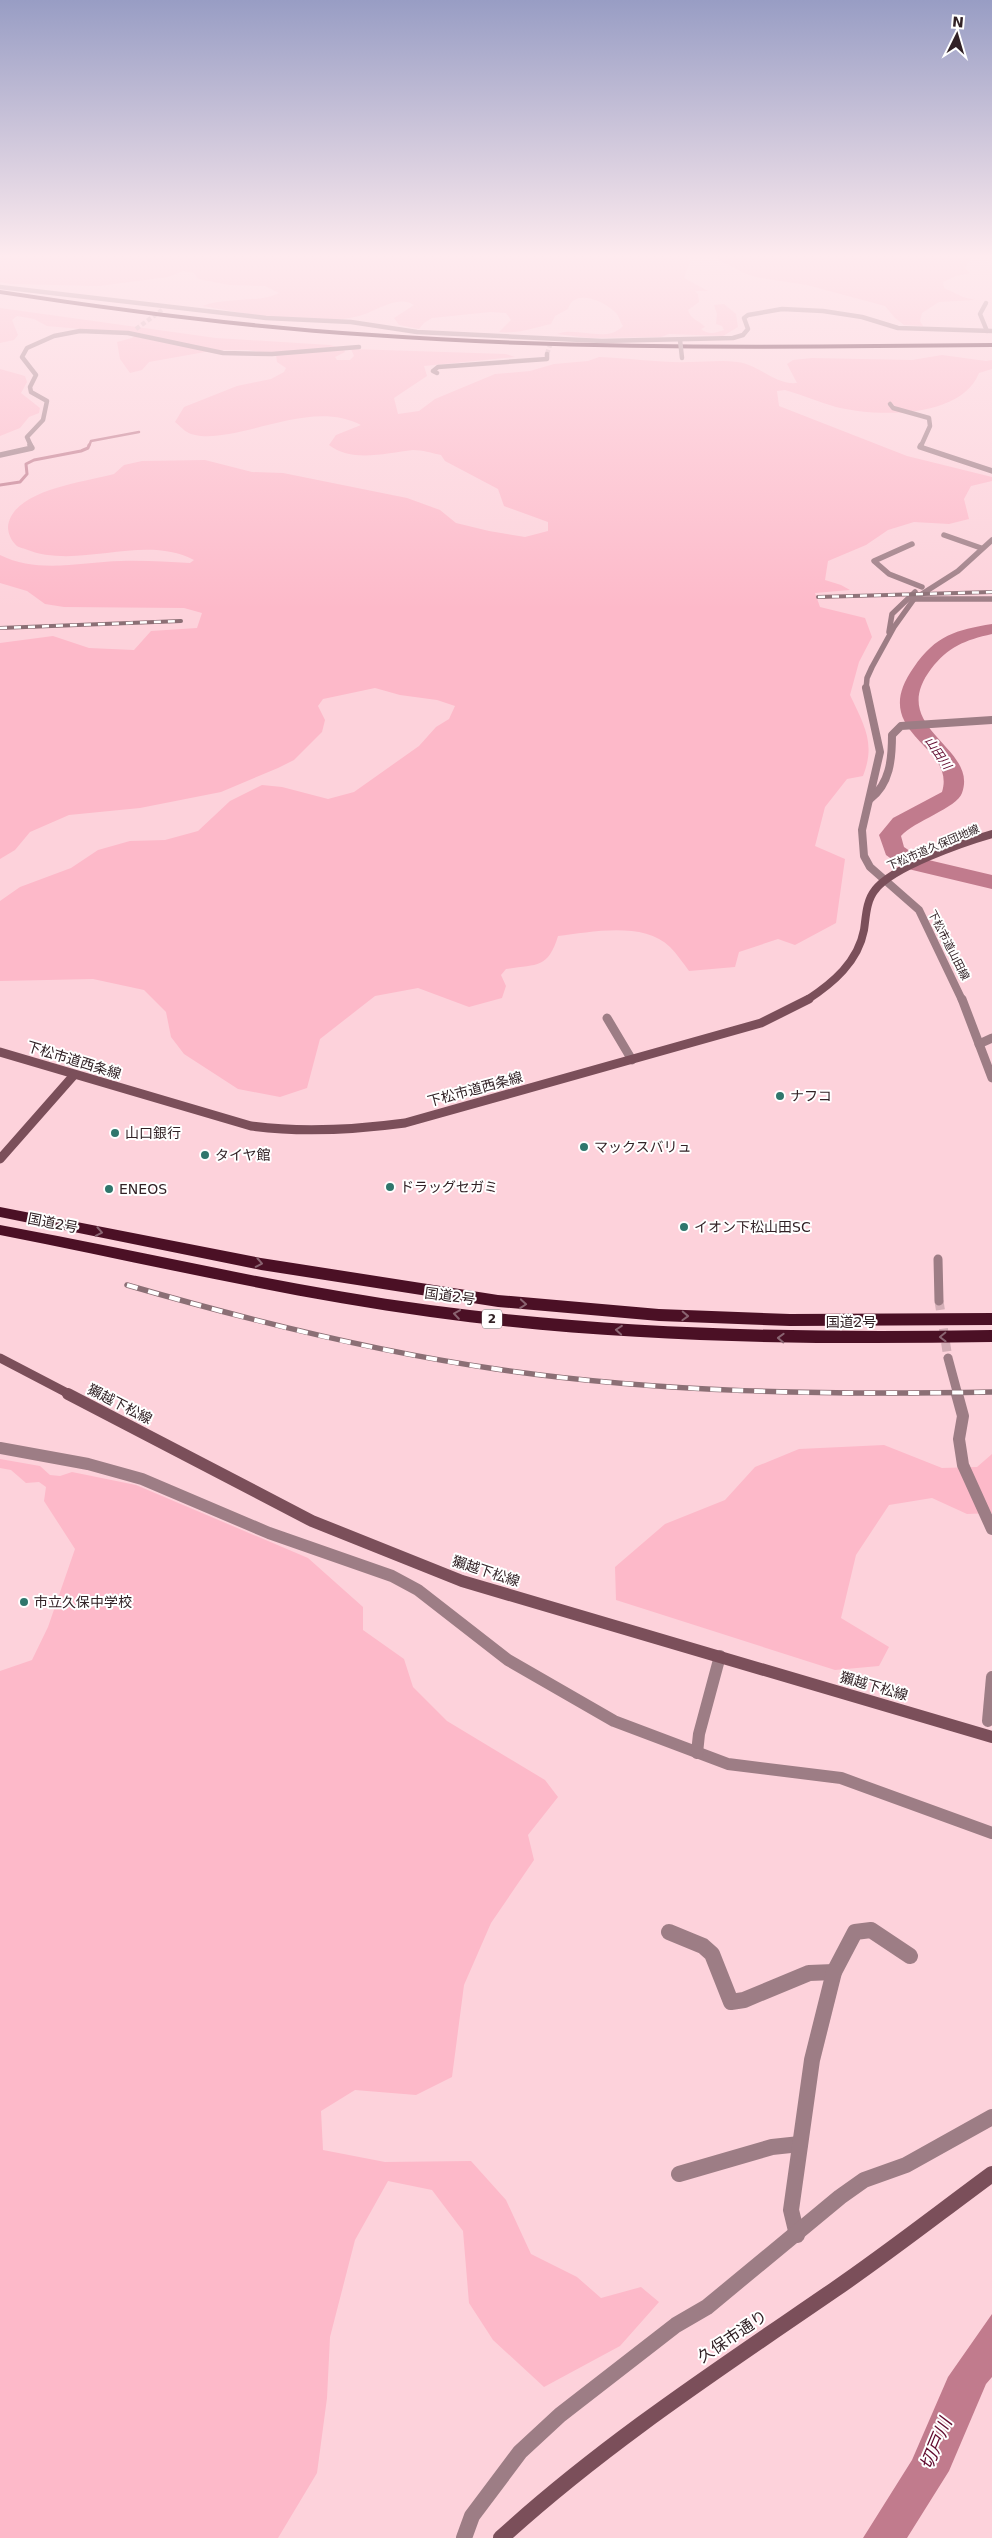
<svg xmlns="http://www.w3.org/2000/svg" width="992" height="2538" font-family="'DejaVu Sans','Noto Sans JP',sans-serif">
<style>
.green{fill:#fdb9c9}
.water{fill:#c17b8d}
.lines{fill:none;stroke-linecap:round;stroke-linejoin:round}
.stream-far1{stroke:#c17b8d;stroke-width:2.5}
.stream{stroke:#c17b8d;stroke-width:3}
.river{fill:#c17b8d;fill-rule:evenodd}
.street-tunnel-far1{stroke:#d4afb7;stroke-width:4.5;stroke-dasharray:4.5 2.5;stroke-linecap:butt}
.street-tunnel{stroke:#d4afb7;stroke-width:9;stroke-dasharray:9 5;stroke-linecap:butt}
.street-far5{stroke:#9d7d85;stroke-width:4.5}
.street-far4{stroke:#9d7d85;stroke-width:5.5}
.street-far3{stroke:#9d7d85;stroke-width:8}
.street-far2{stroke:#9d7d85;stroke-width:9}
.street-far1{stroke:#9d7d85;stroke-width:12}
.street{stroke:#9d7d85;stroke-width:16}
.secondary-far3{stroke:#7b4f5a;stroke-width:8}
.secondary-far2{stroke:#7b4f5a;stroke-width:9}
.secondary-far1{stroke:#7b4f5a;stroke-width:12}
.secondary{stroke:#7b4f5a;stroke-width:16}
.highway{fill:#4b1025;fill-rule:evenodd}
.rail-far1-casing{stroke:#8b6f75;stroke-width:4}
.rail-casing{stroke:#8b6f75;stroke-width:5.5}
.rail-far1{stroke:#fff;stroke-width:2.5;stroke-dasharray:7;stroke-linecap:butt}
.rail{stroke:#fff;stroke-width:4;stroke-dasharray:11;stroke-linecap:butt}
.street-bridge{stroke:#9d7d85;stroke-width:4.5}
.oneway{stroke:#8a6471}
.poi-dot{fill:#2f766c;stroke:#fff;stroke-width:2}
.labels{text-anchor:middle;stroke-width:4;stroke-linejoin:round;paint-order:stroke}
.far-street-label{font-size:11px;fill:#322226;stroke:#fff}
.far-water-label{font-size:12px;font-style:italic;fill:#60092d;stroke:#fff}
.shield{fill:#fff;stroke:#706467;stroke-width:1}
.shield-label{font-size:12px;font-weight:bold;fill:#322226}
.street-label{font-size:14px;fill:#322226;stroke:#fff}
.poi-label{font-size:14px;fill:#322226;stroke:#fff;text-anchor:start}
.near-street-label{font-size:16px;fill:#322226;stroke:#fff}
.near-water-label{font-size:18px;font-style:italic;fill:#60092d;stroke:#fff}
</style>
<rect width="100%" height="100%" fill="#fdd2db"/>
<g class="green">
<path d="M0 254H681L687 256 690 262 684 278 708 291H695L698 294 699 302 688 310C691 320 699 320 705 327L701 329C708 335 716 333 724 330L722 326 716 324 717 314 714 305 724 304 736 314 738 327 723 336 669 334 661 337 589 338 557 334C578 326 606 344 623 326 620 322 619 315 615 312 604 301 574 288 568 309L555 316 551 324C533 328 518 334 499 332L511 320 506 313 490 312 432 318 424 323 419 329 399 325 394 318 414 305C398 294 375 312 359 316 315 327 247 314 202 306 226 297 261 303 279 293L265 286 229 285 198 279 194 273 183 271 168 277 99 286 11 284 0 282Z"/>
<polygon points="708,254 973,254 965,268 970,273 956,276 943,282 944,288 963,297 975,300 939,302 922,313 920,321 923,326 904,325 895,318 885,306 807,285 760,278 746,274"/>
<path d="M0 308 216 338 330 345 344 349 345 352 335 357 337 360H350L354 356 351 349 506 354 515 357 424 366 427 376 394 398 398 414 419 411 435 399 495 374 530 371 554 364 588 361 599 357C629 358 661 363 691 362 706 362 722 360 737 362 758 364 775 385 797 383L787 364 793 360 812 358 912 360 942 355 986 361 992 360V369L979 373C961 419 876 417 836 407 819 402 802 395 785 390L777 391 779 406 907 456 992 477V481L971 486 964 499 969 519 949 524 914 522 888 530 866 545 828 561 825 580 841 585 850 590 815 593 820 607 865 618 872 637 859 662 850 695C864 725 876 743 863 776L847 779 825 807 815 846 845 859 836 923 795 945 778 939 739 952 735 967 689 971C683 963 677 954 670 947 644 921 591 932 558 936 548 969 537 964 506 969L501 975 506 986 502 998 469 1007 418 988 375 996 320 1039 307 1088 280 1097 238 1089 184 1054 171 1037 166 1012 144 990 93 979 0 981V901L20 887 71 868 98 850 130 841 165 840 198 831 230 801 262 785 282 787 328 799 354 792 419 746 436 727 449 719 455 706 437 700 400 695 375 688 323 699 318 706 325 720 322 732 294 760 278 768 221 792 140 808 69 815 30 832 15 850 0 859V643L53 636 89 648 134 650 151 631 197 628 202 613 184 608 64 607 45 604 27 591 0 583V555C38 574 81 562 121 561 144 560 167 562 190 563L194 560C142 533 79 571 25 549 22 548 17 547 15 544 11 540 8 533 8 527 11 490 85 482 114 474L124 465 142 461 205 460 252 472 283 473 407 498 440 510 456 523 489 531 525 537 548 531V522L504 506 498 489 445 461 441 455C432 453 422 450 413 450 386 453 352 463 329 445L336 435 361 425C320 404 271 427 229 434 216 436 204 438 191 434 185 432 180 426 175 422L184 407 237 386 271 379 284 372 286 368 277 362 276 355 248 350H216L149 362 142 370 130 373 120 359 117 342 132 338 136 334 47 326 34 319 17 316 12 320 18 335 14 340 0 343Z"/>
<polygon points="0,369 25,376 27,382 21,393 40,408 39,413 29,417 20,428 0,436"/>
<polygon points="884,1445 942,1468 977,1467 992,1454 992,1513 967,1514 932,1498 889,1505 856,1555 841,1618 889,1647 879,1666 835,1670 616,1600 615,1567 665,1524 725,1500 755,1467 799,1449"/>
<polygon points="0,1459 40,1466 50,1475 60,1476 72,1472 136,1485 308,1558 363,1607 363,1630 404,1659 413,1687 447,1721 545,1780 558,1797 528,1835 534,1860 491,1923 464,1985 452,2077 416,2095 355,2090 321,2111 323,2150 385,2162 471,2161 506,2200 531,2254 577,2277 601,2298 641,2287 659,2302 620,2346 544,2387 493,2340 469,2303 463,2231 432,2190 388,2181 355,2240 330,2337 327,2398 317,2473 278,2538 0,2538 0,1671 32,1660 48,1627 75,1549 44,1501 46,1487 39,1482 26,1483 11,1470 0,1468"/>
</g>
<polygon class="water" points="992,2314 992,2377 986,2384 949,2471 907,2538 863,2538 912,2460 948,2377"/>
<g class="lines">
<polyline class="stream-far1" points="89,446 91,441 139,432"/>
<polyline class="stream" points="0,485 20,482 27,474 26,464 34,460 81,451 88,448 89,445"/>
<path class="river" d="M992 624V634C965 640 948 647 931 669 886 729 979 746 962 793 957 808 914 821 901 836L904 847 920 858 992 875V889L904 868 886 855 879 835 893 818 942 792C957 744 866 734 914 667 936 635 956 630 992 624Z"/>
<g class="street-tunnel-far1">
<polyline points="136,329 162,310"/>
<polyline points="547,354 551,342"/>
</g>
<polyline class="street-tunnel" points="939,1301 948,1358"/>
<g class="street-far5">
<polyline points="0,287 266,318 351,322 417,332 602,341 733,338 743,335 748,329 744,318 748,315 782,309 823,311 862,317 898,328 992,331"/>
<polyline points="986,303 980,314 987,331"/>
<polyline points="437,373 433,371 438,367 547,359 547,354"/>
<polyline points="890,404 893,408 929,418 930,426 921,446"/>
<polyline points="31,446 27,437 43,420 47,401 31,392 30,387 36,375 22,357 27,348 54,336 80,331 128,333 223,353 272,354 359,347"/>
</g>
<g class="street-far4">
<polyline points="921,445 920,447 992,471"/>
<polyline points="0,455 32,448 30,445"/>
<polyline points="944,535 981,548"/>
<polyline points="912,544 874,561 889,574 922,587"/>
<polyline points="913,599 992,599"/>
<polyline points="889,632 892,614 915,592"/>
<polyline points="866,690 867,678 872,667 894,627 914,599 958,571 992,540"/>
</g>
<g class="street-far3">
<polyline points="866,688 880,752 862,830 864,856 870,867 919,910 962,1000"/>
<path d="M870 799C890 784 892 759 892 735L901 726 992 720"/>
</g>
<g class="street-far2">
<polyline points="962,999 992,1078"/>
<polyline points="607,1018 632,1060"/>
<polyline points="979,1044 992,1038"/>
<polyline points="938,1259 939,1301"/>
<polyline points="948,1358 958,1395"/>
</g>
<g class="street-far1">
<polyline points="957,1394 963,1416 959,1439 963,1465 992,1529"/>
<polyline points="0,1448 88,1464 142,1479 269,1533 392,1576 418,1590 508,1660 614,1721 728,1764 841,1778 992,1833"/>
<polyline points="988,1721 992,1677"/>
<polyline points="697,1753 699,1734 720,1656"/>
</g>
<g class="street">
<polyline points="669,1932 703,1946 712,1954 731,2002 744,2000 809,1973 834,1972"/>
<polyline points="679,2174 772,2147 800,2144"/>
<polyline points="797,2235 791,2210 812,2060 834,1972 855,1932 871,1930 910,1956"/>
<polyline points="464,2538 472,2516 520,2452 560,2415 676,2325 707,2307 840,2197 864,2180 906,2165 992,2117"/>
</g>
<path class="secondary-far3" d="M807 1000C833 983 858 962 864 930 866 917 866 901 875 890 892 867 964 842 992 834"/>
<g class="secondary-far2">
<path d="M0 1052 251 1126C303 1133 353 1130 405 1123L761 1023 809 999"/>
<polyline points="0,1159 74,1075"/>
<polyline points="0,1358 71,1395"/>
</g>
<polyline class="secondary-far1" points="68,1394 312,1521 462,1581 992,1737"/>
<path class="secondary" d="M501 2538C604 2444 719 2369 834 2290 888 2253 939 2213 992 2174"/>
<g class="highway">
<path d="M0 290C124 309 248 325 372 333 578 348 786 345 992 343V347C786 349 578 352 372 337 247 329 124 313 0 294Z"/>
<polygon points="0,1207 261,1258 498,1295 659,1309 790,1314 992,1313 992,1325 790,1326 659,1321 498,1307 261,1270 0,1217"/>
<path d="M0 1225C143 1251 285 1286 430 1305 616 1330 804 1333 992 1330V1342C804 1345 616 1343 430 1317 285 1297 143 1263 0 1235Z"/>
</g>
<defs>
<g id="rail-far1">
<polyline points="818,597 992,592"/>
<polyline points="0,628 181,621"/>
</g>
<path id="rail" d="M127 1285C248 1320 371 1351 496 1369 660 1393 826 1395 992 1392"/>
</defs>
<use href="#rail-far1" class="rail-far1-casing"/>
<use href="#rail" class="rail-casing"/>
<use href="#rail-far1" class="rail-far1"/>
<use href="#rail" class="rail"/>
<polyline class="street-bridge" points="680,340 682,358"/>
</g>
<defs><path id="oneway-chevron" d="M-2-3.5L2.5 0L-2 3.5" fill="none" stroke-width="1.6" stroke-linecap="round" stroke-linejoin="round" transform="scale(1.25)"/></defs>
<g class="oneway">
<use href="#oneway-chevron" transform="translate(99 1232) rotate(11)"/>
<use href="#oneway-chevron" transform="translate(259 1263) rotate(11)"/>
<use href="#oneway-chevron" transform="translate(523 1304) rotate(5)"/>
<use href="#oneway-chevron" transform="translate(457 1314) rotate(-172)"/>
<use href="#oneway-chevron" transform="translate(685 1316) rotate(2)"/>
<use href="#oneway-chevron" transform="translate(619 1330) rotate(-175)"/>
<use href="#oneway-chevron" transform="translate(943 1337) rotate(179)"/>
<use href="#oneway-chevron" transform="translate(781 1338) rotate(-178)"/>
</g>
<linearGradient id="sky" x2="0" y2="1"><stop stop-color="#989dc4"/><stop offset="0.42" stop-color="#feebef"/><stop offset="1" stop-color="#feebef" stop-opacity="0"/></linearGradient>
<rect width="992" height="609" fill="url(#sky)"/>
<g class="poi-dot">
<circle cx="780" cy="1096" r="5"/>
<circle cx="115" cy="1133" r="5"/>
<circle cx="584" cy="1147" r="5"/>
<circle cx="205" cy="1155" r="5"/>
<circle cx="390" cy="1187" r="5"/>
<circle cx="109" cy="1189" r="5"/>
<circle cx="684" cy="1227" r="5"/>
<circle cx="24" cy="1602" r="5"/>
</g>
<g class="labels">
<g class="far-street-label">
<text transform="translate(933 847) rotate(-23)" y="4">下松市道久保団地線</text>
<text transform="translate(949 945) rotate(63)" y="4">下松市道山田線</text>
</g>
<g class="far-water-label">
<text transform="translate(938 753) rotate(55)" y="4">山田川</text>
</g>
<rect class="shield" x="482" y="1309.5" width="20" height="19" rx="4"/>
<g class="shield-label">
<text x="492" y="1323">2</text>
</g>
<g class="street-label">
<text transform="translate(74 1060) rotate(17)" y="5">下松市道西条線</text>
<text transform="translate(475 1089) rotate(-15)" y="5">下松市道西条線</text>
<text transform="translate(53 1223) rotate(11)" y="5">国道2号</text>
<text transform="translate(450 1296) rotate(8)" y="5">国道2号</text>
<text x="851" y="1327">国道2号</text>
<text transform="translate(120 1404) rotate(27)" y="5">獺越下松線</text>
<text transform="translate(486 1571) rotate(18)" y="5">獺越下松線</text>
<text transform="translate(874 1686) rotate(16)" y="5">獺越下松線</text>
</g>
<g class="poi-label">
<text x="790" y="1101">ナフコ</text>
<text x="125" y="1138">山口銀行</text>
<text x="594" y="1152">マックスバリュ</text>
<text x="215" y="1160">タイヤ館</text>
<text x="400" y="1192">ドラッグセガミ</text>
<text x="119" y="1194">ENEOS</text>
<text x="694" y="1232">イオン下松山田SC</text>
<text x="34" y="1607">市立久保中学校</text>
</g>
<g class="near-street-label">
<text transform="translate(732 2336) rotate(-34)" y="6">久保市通り</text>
</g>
<g class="near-water-label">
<text transform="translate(936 2444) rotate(-67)" y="6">切戸川</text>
</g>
</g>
<g transform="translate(957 35) rotate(5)" stroke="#ffffff" stroke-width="4" paint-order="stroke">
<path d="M0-4L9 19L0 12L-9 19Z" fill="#322226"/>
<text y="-8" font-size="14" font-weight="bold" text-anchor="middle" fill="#322226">N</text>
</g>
</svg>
